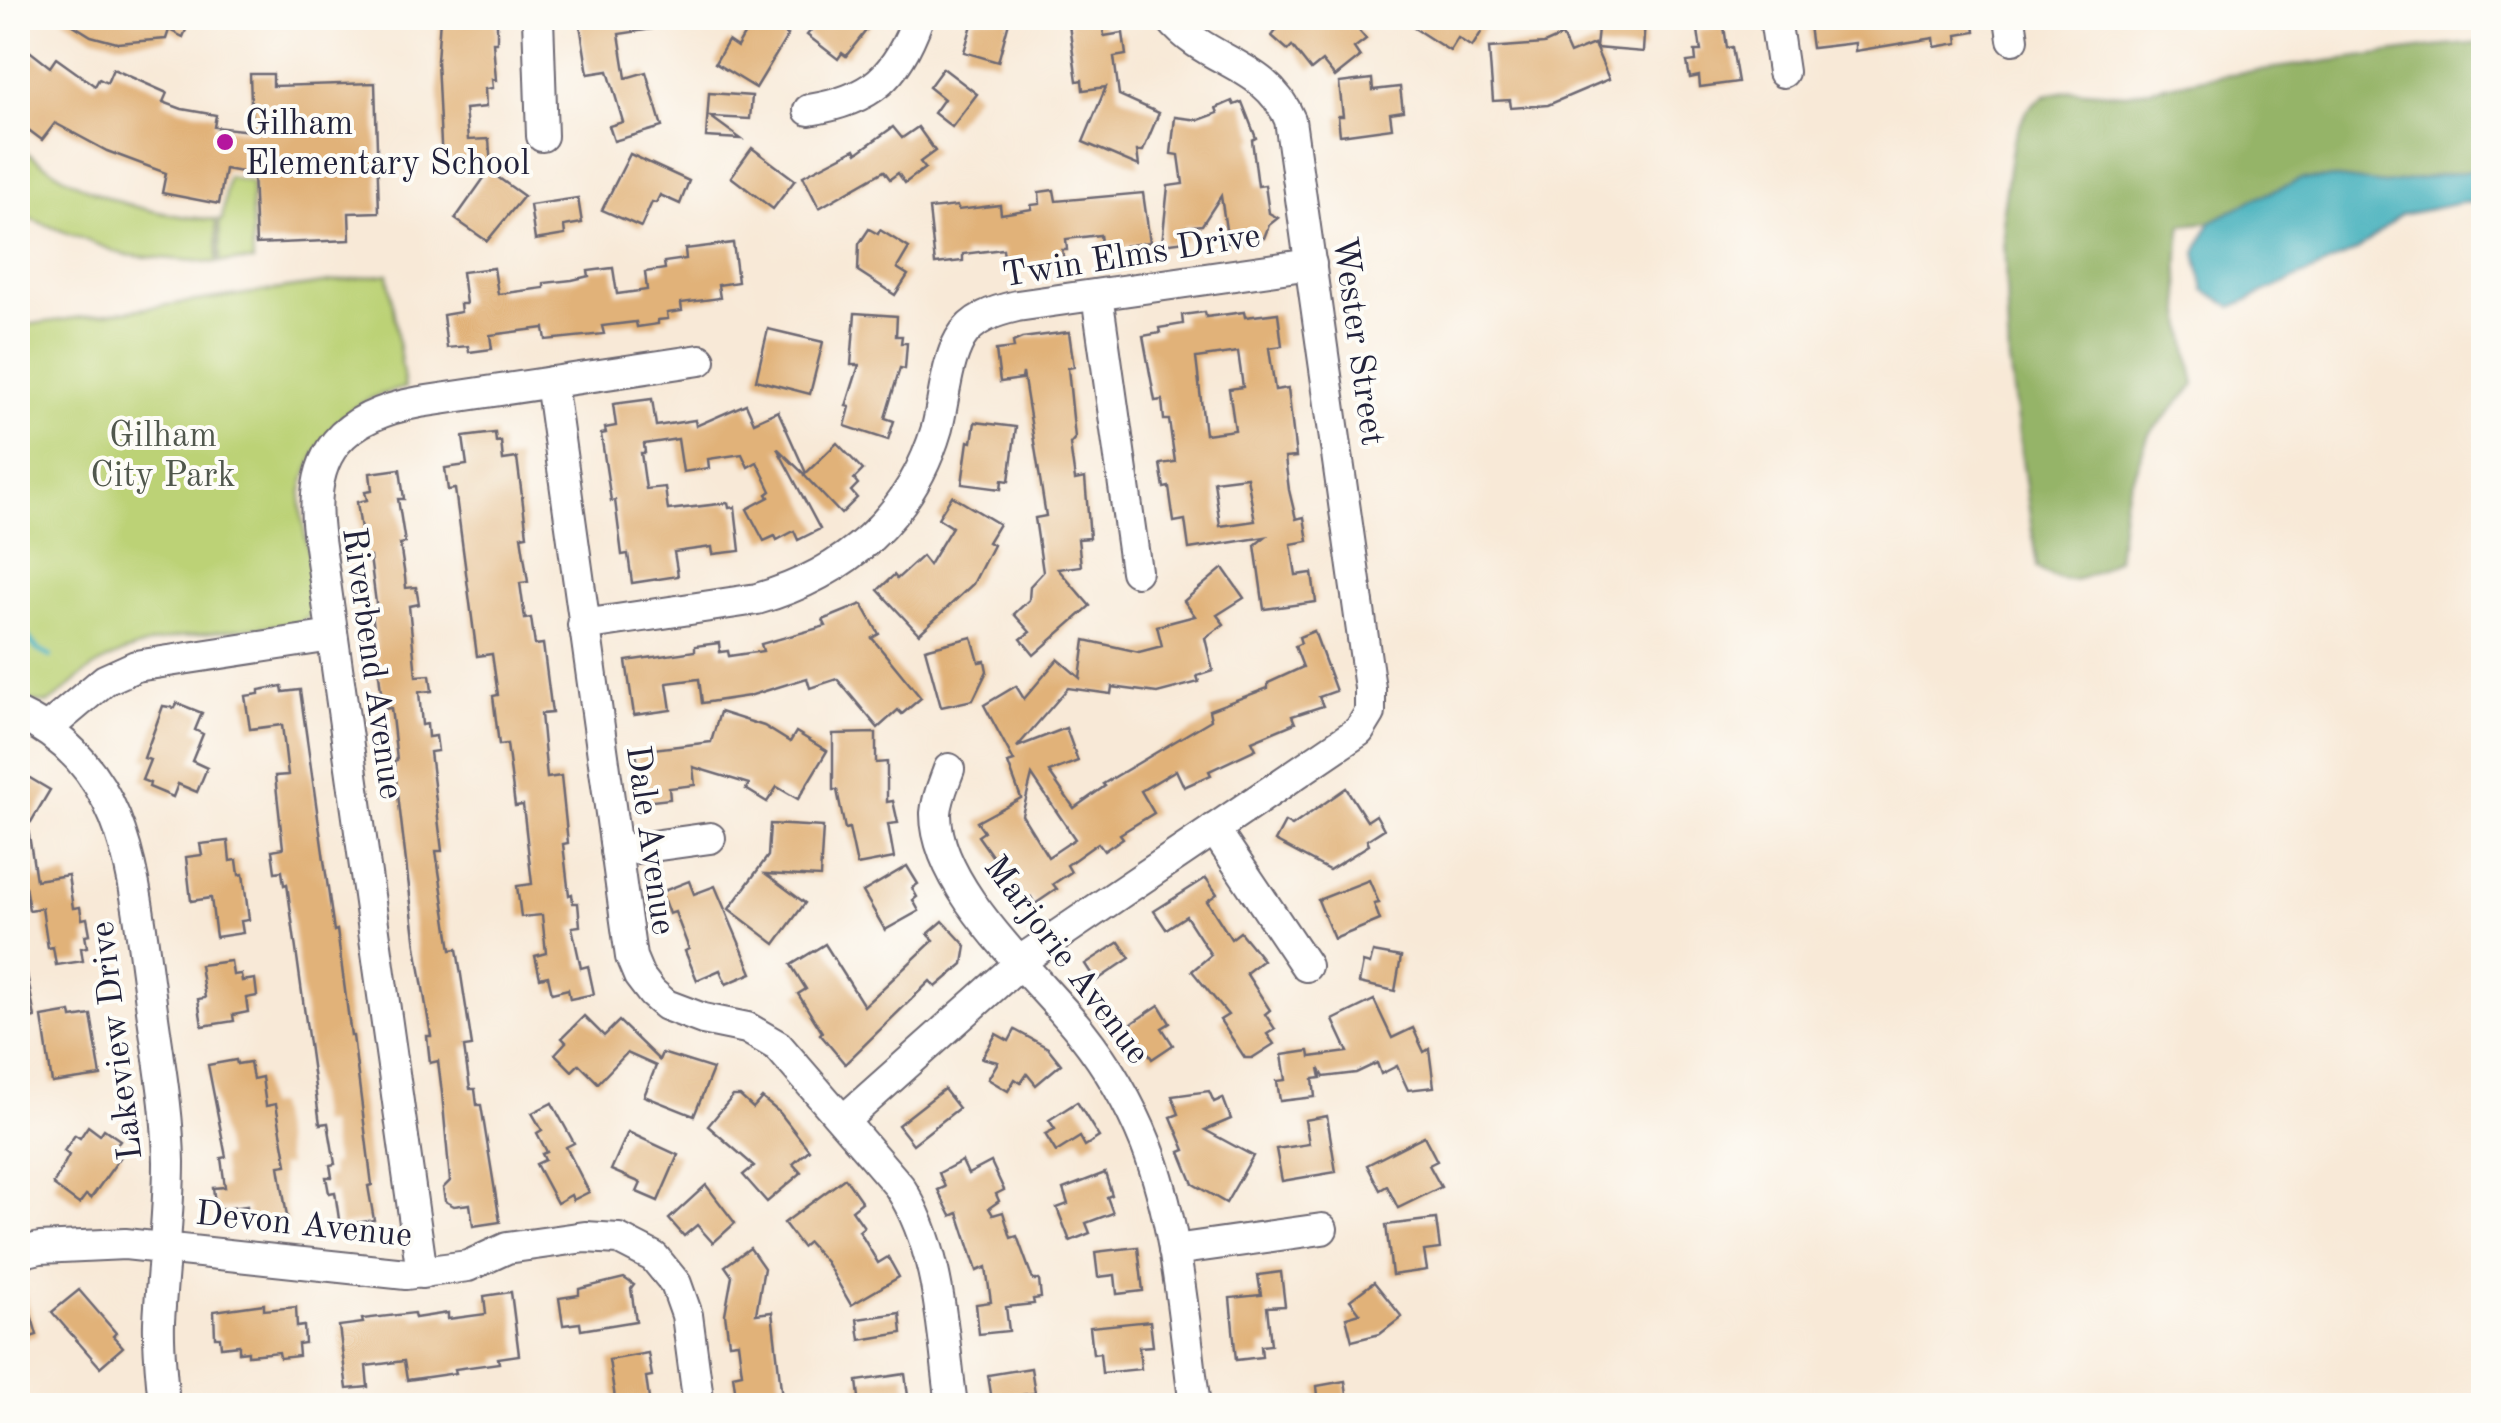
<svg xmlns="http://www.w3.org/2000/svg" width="2501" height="1423" font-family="'Old Standard TT',serif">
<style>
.green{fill:#bcd276;stroke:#6f7a58;stroke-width:2.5}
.forest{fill:#95b467;stroke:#5c6b51;stroke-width:2.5}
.water{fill:#3eadba;stroke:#30687a;stroke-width:2.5}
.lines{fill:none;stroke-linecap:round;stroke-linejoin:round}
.stream{stroke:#3eadba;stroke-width:6}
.building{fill:#e1b279;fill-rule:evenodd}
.minor-casing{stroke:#6d6872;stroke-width:34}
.minor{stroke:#fff;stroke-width:30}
.poi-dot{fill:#b5179e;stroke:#fdfcf7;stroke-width:4}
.labels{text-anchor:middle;stroke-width:8;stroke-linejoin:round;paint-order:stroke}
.poi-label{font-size:35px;fill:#22223b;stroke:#fdfcf7;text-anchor:start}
.street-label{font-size:35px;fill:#22223b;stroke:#fdfcf7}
.park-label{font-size:35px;fill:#50574d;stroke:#fdfcf7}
</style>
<rect width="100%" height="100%" fill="#fdfcf7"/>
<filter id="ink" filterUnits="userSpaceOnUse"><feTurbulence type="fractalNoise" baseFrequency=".01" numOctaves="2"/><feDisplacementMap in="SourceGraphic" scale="20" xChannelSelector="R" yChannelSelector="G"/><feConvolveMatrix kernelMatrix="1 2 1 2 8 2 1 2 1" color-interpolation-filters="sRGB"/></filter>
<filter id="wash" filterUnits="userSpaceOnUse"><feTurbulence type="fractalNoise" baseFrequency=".0048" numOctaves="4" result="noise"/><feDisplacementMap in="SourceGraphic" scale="40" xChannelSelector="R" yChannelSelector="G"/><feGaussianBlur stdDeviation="2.25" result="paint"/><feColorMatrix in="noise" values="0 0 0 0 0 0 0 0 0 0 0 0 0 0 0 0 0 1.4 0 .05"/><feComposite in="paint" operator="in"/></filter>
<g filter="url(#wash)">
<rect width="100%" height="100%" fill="#f8e9d7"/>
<g class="green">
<path d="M18 146C81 194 137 214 216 220L217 263 124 255 18 214Z"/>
<polygon points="228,177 251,182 253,261 220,262 219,220 222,220"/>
<path d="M388 274 405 388C361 397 335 415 315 455 307 472 300 487 301 507 303 538 320 585 311 615L298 623C232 631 157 631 98 665 79 675 66 692 48 703L34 702 18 694V326Z"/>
</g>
<path class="forest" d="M2483 43V169L2385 184 2338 178 2252 200 2210 222 2182 225C2173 279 2184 332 2195 385L2149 434 2124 501 2117 559C2089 577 2068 591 2037 568L2009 362 2003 210 2013 141 2026 111 2045 95 2073 90 2126 94 2208 77 2433 47Z"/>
<polygon class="water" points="2483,169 2483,202 2461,203 2401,215 2357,251 2232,307 2204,291 2196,253 2210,222 2252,200 2301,179 2338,178 2385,184"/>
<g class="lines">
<polyline class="stream" points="18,625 37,649 50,656"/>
</g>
<g id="blocks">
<g class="building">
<polygon points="62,18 191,18 183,37 169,30 166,39 117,43 91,36"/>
<polygon points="440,18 497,18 497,42 493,42 496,80 492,79 493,88 485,89 486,107 465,109 468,140 489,139 491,168 465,169 465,163 442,165 437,61"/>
<polygon points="579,18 665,18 666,27 619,34 626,78 646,72 662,127 614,141 609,126 623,122 608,71 588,74"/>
<polygon points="754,18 788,35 756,88 715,63 728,41 737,47"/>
<polygon points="821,18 876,18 846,56 842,53 838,59 807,35"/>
<polygon points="974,18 1010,18 998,62 964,52"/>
<polygon points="1068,18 1102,18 1104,36 1123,33 1126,55 1114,57 1119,95 1159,113 1143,151 1137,151 1139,166 1083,142 1106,87 1083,90 1082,80 1077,81"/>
<polygon points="1261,18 1348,18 1366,39 1354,48 1360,57 1335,77 1322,61 1311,70 1292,46 1288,50 1272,36 1276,31"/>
<polygon points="1421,18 1477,18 1487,23 1472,47 1458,38 1450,51 1414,28"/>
<polygon points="1599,18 1645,18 1643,52 1596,48"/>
<polygon points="1808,18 1973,18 1975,32 1957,35 1958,43 1935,47 1934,38 1855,51 1855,43 1812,48"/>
<polygon points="1724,26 1727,48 1732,47 1738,82 1700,87 1699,76 1690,78 1687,62 1696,61 1695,51 1701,51 1698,30"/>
<polygon points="1562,36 1570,54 1594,44 1609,79 1548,105 1511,108 1510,100 1493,101 1489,48 1544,44"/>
<polygon points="18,42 50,67 56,58 95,86 99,79 107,83 113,69 167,93 163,102 182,109 216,115 214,127 252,131 250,74 273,74 273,86 375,83 379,212 349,213 350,240 256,244 253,174 225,169 219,204 162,193 166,173 107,151 55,123 42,140 18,122"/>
<polygon points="943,68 977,94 952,127 934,113 944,99 929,87"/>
<polygon points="1372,79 1373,90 1400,87 1403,111 1390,113 1392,128 1340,135 1338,116 1343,116 1339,83"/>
<polygon points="709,93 752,96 750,119 711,117 741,139 706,137"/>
<polygon points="1232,101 1234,105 1242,102 1256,138 1252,140 1258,186 1265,185 1269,213 1278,218 1269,225 1264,238 1228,243 1221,196 1202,225 1184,227 1186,241 1162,244 1168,186 1183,184 1179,155 1171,154 1175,117 1199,120 1218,113 1216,108"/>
<polygon points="893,127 902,138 918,127 935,151 920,162 925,168 905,183 898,173 890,179 884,171 819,208 803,176 855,149 857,153"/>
<polygon points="752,148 795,180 773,209 731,177"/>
<polygon points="630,154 689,181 680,204 660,195 656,203 652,202 641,227 602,210"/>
<polygon points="489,171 524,196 487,241 455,219"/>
<polygon points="1054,190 1056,201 1143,193 1150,242 1125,246 1126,251 1103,255 1100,235 1066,239 1067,250 1062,250 1064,259 1005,266 1003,249 963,254 963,261 935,264 929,209 957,206 958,210 1000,205 1001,214 1032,209 1031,205 1040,204 1039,192"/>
<polygon points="578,198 582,223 564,226 565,235 535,240 530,205"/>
<polygon points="869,229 878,234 880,230 909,248 897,268 908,275 895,295 858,271 859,244"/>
<polygon points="733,243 738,282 718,285 720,298 681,303 682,311 667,313 668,319 658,320 658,324 637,327 636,322 602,326 604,334 546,340 544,328 490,335 492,349 469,352 468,346 447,348 443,315 461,312 460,304 466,304 462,272 494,268 498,294 544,288 544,283 572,280 589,276 588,271 613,268 617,294 647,290 645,272 665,269 664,262 686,259 685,249"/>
<path d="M1205 312 1206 317 1244 312 1245 317 1278 313 1282 346 1269 348 1275 390 1288 388 1296 457 1285 458 1289 490 1296 519 1304 517 1308 541 1291 544 1296 575 1312 573 1316 602 1264 609 1255 545 1265 537 1189 549 1185 520 1174 522 1169 487 1164 488 1160 464 1175 462 1169 420H1164L1162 400 1155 401 1143 336 1160 333 1159 328 1183 324 1182 315ZM1238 352 1243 387 1229 389 1235 430 1205 434 1196 358ZM1247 477 1255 521 1220 526 1214 481Z"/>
<polygon points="855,313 897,316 896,336 902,336 901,343 907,343 905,369 900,368 885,418 894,421 888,440 845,426 850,407 846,406 859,365 851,365"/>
<polygon points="768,329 823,342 810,394 756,380"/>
<polygon points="1069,332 1074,367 1068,368 1075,438 1070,444 1075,480 1085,478 1090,538 1078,539 1081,566 1058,569 1090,606 1034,655 1021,639 1030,632 1014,614 1029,600 1030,586 1043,572 1035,518 1046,516 1023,373 1022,379 1000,382 996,350 1014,348 1013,342 1022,338"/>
<polygon points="652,399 656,426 695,420 696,426 746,404 754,422 778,411 806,473 804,474 777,448 820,529 798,540 794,531 777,540 775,536 764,541 747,509 769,497 767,494 771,491 757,462 748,467 742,454 708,459 709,468 683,472 678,439 644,444 645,453 641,453 646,489 665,487 668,510 728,503 729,508 735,507 740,551 713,554 712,547 674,552 678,576 632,583 628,554 622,555 615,500 611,501 601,434 606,433 605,428 616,426 613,404"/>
<polygon points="975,422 1016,427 1009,481 1002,480 1001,489 962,484 968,441 972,442"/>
<polygon points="495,433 496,442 501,441 503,460 517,458 527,535 521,536 528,582 520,583 525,619 531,618 535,645 543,644 552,713 541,714 547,778 561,776 568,843 563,844 569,895 572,894 573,903 578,903 580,926 572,927 581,968 588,966 594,994 570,999 568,989 552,993 548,976 540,978 535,956 546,953 542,915 521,917 517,886 532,884 523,805 515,806 507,744 499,745 493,696 498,695 492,654 477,656 455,489 448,490 445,468 467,465 463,437"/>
<polygon points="837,443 863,470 854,479 858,484 851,491 857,498 841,514 804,475"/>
<polygon points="400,469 404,499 398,499 405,543 400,544 405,577 406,588 416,587 419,604 409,606 416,676 430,675 432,691 419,692 422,725 427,724 428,737 436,736 438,751 430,752 442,851 436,851 451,950 457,949 472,1046 464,1047 470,1089 475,1089 477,1105 481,1105 500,1222 473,1226 470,1204 454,1206 445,1201 443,1188 450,1181 442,1093 438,1061 430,1063 427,1036 431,1036 416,946 394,761 397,760 391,708 383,709 372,612 377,611 370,557 365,558 357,502 367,500 365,492 372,491 370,473"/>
<polygon points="952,496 999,524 988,542 993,545 973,584 919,634 878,590 894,575 897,579 922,556 929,565 952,527 938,518"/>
<path d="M1223 568 1244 598 1217 615 1224 624 1205 638 1213 671 1197 676 1199 682 1157 693 1112 687 1111 694 1068 688 1017 747 1066 728 1078 761 1049 772 1074 808 1105 786 1103 784 1211 720 1209 710 1268 688V683L1303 667 1295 646 1301 643 1299 637 1314 631 1336 691 1319 697 1323 706 1292 716 1295 723 1252 741 1256 749 1209 771 1211 775 1184 787 1176 770 1141 791 1154 813 1120 834 1123 838 1104 851 1098 843 1067 865 1071 872 1053 884 1057 889 1035 904 1031 897 1024 901 978 836 984 832 977 822 1021 798 1008 763 1014 761 984 705 1016 686 1024 699 1058 659 1080 678 1085 640 1139 652 1162 646 1157 626 1195 616 1184 601ZM1032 775 1075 839 1048 857 1022 815Z"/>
<polygon points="862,604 879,634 872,638 921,698 902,714 898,710 878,728 837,679 810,688 807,678 749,696 702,703 699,679 667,683 671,710 634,715 626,661 695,651 695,646 719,643 720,652 728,651 729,656 763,651 761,644 826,626 823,620"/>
<polygon points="972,637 979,662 985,661 987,671 973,700 941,707 925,649"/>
<polygon points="282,686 283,692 300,690 334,931 337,930 351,1036 353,1036 372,1185 368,1186 374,1220 340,1226 335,1192 329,1193 326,1177 332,1177 330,1165 335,1164 328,1123 320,1124 287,884 284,885 282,871 275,872 272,850 283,848 275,776 288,775 282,725 250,729 245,696 259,694 259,690"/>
<polygon points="177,703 202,713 195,730 203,734 192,761 207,768 197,792 178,784 173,797 149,787 150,783 142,780 150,760 144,758 163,706 175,708"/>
<polygon points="720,712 764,726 790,742 796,732 827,751 798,799 777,787 767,802 746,789 749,784 693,767 695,785 669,788 670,799 643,802 636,751 711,742"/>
<polygon points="876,733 876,763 887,762 887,802 893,801 898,823 888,824 894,858 857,865 849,828 845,829 837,790 833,790 833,734"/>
<polygon points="18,771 50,790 31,822 18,814"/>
<polygon points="1346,788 1367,821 1376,815 1384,829 1367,840 1369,845 1329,870 1275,841 1285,822 1292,826"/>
<polygon points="27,822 36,880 68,875 73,908 80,907 82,919 87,918 90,934 85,935 87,947 81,948 83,961 56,965 53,947 48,948 42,908 29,910 25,886 18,888 18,823"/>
<polygon points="770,824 823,827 820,877 766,874 805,903 775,944 729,909 768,856"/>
<polygon points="228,841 230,861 237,860 239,875 243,874 249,920 241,921 243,933 216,937 211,898 191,901 186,857 202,855 200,844"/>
<polygon points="907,866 918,884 912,888 917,897 913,900 919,911 885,930 863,892"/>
<polygon points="1206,878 1217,894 1207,901 1231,939 1240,932 1263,960 1246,973 1270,1010 1265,1014 1275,1029 1267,1034 1274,1044 1252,1058 1245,1058 1220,1020 1228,1015 1192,971 1211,955 1186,916 1166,929 1154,911"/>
<polygon points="1369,880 1379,903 1374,904 1380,920 1334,939 1318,900"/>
<polygon points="689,881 694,894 715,886 752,973 726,984 720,970 697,980 685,951 689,949 675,912 669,914 661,892"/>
<polygon points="943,921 966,946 963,964 936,987 930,981 845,1064 820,1034 822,1032 798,994 806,989 791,965 825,944 864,1006 934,940 928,934"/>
<polygon points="1119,942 1130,958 1096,981 1085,964"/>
<polygon points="1373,952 1401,957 1395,991 1359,983 1363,962 1370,964"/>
<polygon points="231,961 233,975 241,974 242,981 255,979 257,996 246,998 248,1012 233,1015 234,1021 202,1026 198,999 205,998 200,965"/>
<polygon points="26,968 35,1018 18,1021 18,969"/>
<polygon points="1374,1000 1392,1038 1413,1028 1424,1052 1429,1049 1434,1087 1408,1090 1397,1066 1381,1074 1377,1063 1356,1073 1324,1077 1319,1068 1321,1078 1313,1079 1315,1097 1280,1101 1277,1081 1286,1080 1282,1055 1309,1051 1310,1057 1348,1052 1333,1020"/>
<polygon points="1159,1005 1170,1023 1162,1028 1173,1045 1152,1059 1139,1039 1129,1045 1120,1031"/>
<polygon points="71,1012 72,1018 91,1015 101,1076 52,1083 42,1017"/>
<polygon points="584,1016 604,1036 619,1021 659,1060 662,1053 713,1069 694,1116 644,1096 656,1066 627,1053 598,1083 579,1064 572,1071 555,1054 566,1042 562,1038"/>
<polygon points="1015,1030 1048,1048 1061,1064 1036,1085 1027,1074 1021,1083 1015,1079 1008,1091 988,1079 998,1062 982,1058 996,1034 1009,1041"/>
<polygon points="236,1060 237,1064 250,1062 253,1079 262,1077 266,1106 276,1104 287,1165 279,1166 288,1223 257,1228 256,1221 249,1222 247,1206 216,1210 213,1188 225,1187 221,1158 226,1157 208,1065"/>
<polygon points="944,1089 959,1108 913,1144 898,1125"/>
<polygon points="1209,1091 1214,1102 1223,1098 1231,1119 1205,1130 1253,1156 1226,1203 1193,1184 1180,1152 1185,1150 1171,1117 1179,1114 1172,1096"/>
<polygon points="733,1096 740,1096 753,1108 762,1098 780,1113 809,1150 793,1164 801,1173 767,1202 743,1175 754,1166 708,1126"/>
<polygon points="1077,1102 1099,1137 1085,1146 1080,1137 1056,1152 1045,1134 1055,1129 1049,1120"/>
<polygon points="552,1103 574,1143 566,1147 589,1192 573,1200 571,1195 557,1203 536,1164 545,1160 542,1154 547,1152 537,1133 542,1130 532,1113"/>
<polygon points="1327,1116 1336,1172 1282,1181 1276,1149 1309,1144 1305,1120"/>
<polygon points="88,1126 100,1135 104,1129 120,1140 113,1149 122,1155 91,1198 86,1195 79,1204 53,1185 69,1155 64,1151 75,1135 80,1138"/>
<polygon points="628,1132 678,1155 658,1201 637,1192 641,1183 611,1170"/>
<polygon points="1424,1136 1437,1161 1429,1165 1441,1187 1398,1208 1387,1186 1380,1190 1367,1165"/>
<polygon points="962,1161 968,1174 991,1162 1004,1190 996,1194 999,1201 989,1208 993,1215 1003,1212 1011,1238 1017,1236 1033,1280 1039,1280 1041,1298 1033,1299 1034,1304 1006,1307 1009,1331 979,1334 976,1304 991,1302 986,1267 977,1271 958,1213 951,1216 938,1190 945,1187 939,1173"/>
<polygon points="1105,1173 1112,1195 1107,1197 1113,1213 1086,1223 1090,1233 1070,1241 1057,1208 1068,1204 1063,1189"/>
<polygon points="845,1178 862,1202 852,1210 864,1227 859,1231 878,1263 888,1257 899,1277 851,1305 826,1262 808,1242 802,1247 784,1223"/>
<polygon points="706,1185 735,1223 713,1243 697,1225 684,1236 669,1219"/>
<polygon points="1436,1219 1440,1249 1424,1251 1427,1270 1392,1275 1386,1225"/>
<polygon points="1138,1247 1143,1291 1117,1294 1115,1275 1098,1277 1095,1252"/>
<polygon points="750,1248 764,1268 756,1314 772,1312 783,1406 745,1406 743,1395 736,1396 733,1375 742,1373 738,1342 729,1343 725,1314 732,1276 725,1266"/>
<polygon points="1281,1272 1285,1306 1267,1307 1271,1345 1261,1346 1262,1357 1236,1360 1230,1298 1261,1295 1258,1275"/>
<polygon points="624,1278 634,1285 631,1289 636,1321 581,1330 580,1323 563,1325 559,1298 579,1295 579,1289"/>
<polygon points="1374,1282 1402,1317 1380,1334 1352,1341 1346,1317 1360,1313 1350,1300"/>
<polygon points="18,1284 22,1284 37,1335 18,1341"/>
<polygon points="79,1290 116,1333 113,1336 123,1347 100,1367 52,1312"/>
<polygon points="511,1292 519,1355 498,1358 499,1363 455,1369 456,1373 407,1380 404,1361 366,1366 368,1387 347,1389 339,1326 363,1323 362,1319 414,1313 415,1318 448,1313 448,1319 486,1314 484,1296"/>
<polygon points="264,1304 264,1310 296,1307 297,1327 304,1326 305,1343 298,1344 299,1356 280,1358 279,1352 248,1355 248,1351 239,1352 239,1345 221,1347 220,1337 215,1337 214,1311"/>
<polygon points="900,1313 902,1333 860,1340 857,1319"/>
<polygon points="1150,1321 1153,1346 1139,1347 1141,1369 1102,1373 1100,1353 1093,1354 1090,1327"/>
<polygon points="648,1353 652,1376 646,1377 649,1399 616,1404 609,1360"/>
<polygon points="1031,1368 1035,1393 992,1400 988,1375"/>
<polygon points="905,1374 909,1403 860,1406 857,1381"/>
<polygon points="1345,1381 1349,1406 1319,1406 1317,1386"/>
</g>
</g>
</g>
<g filter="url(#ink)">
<use href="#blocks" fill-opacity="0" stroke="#6d6872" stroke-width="2.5"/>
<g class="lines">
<defs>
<g id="minor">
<polyline points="538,18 542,136"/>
<polyline points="1775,18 1783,72"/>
<polyline points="2010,18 2013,39"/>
<path d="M809 110C871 100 897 77 918 18"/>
<polyline points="1097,295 1136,571"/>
<path d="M551 382 631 957 639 976 652 993 666 1005 703 1019 747 1028 778 1046 899 1186C941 1251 942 1331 952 1406"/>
<path d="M583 625 757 599C845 574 911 517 937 428 944 401 946 364 960 339 972 318 995 311 1017 306L1311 264"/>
<path d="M18 714C132 767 134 885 150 995 157 1050 168 1106 169 1162 169 1215 162 1268 159 1322 158 1350 162 1378 164 1406"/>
<polyline points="48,728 105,680 136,666 332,636"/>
<path d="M949 769C944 783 937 798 936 813 935 889 1037 976 1081 1032 1108 1066 1130 1104 1146 1144 1178 1226 1183 1319 1195 1406"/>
<polyline points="1214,829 1306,966"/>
<polyline points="616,851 710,838"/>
<path d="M844 1120 1029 955 1359 731 1370 713V688L1290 120C1266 62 1207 64 1170 18"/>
<polyline points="1174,1250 1322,1229"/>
<polyline points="18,1253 40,1248 125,1244 406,1274 468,1266 507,1248 585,1237 619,1239 654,1257 676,1284 687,1315 699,1406"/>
<path d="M422 1273 318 532C308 452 343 416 420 402L700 360"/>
</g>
</defs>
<use href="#minor" class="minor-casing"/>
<use href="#minor" class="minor"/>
</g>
</g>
<circle class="poi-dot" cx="225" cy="142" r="10"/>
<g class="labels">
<g class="poi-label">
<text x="245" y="134">Gilham<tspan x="245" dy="40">Elementary School</tspan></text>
</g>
<g class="street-label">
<text transform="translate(1131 254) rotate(-9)" y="12">Twin Elms Drive</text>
<text transform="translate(1360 341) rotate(82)" y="12">Wester Street</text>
<text transform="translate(374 663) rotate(82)" y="12">Riverbend Avenue</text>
<text transform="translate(652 840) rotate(82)" y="12">Dale Avenue</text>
<text transform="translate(1068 959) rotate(53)" y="12">Marjorie Avenue</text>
<text transform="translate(115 1041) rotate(-97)" y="12">Lakeview Drive</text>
<text transform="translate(304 1223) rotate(6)" y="12">Devon Avenue</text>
</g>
<g class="park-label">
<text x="163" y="446">Gilham<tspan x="163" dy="40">City Park</tspan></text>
</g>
</g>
<rect width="2501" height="1423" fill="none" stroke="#fdfcf7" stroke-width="60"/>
</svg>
